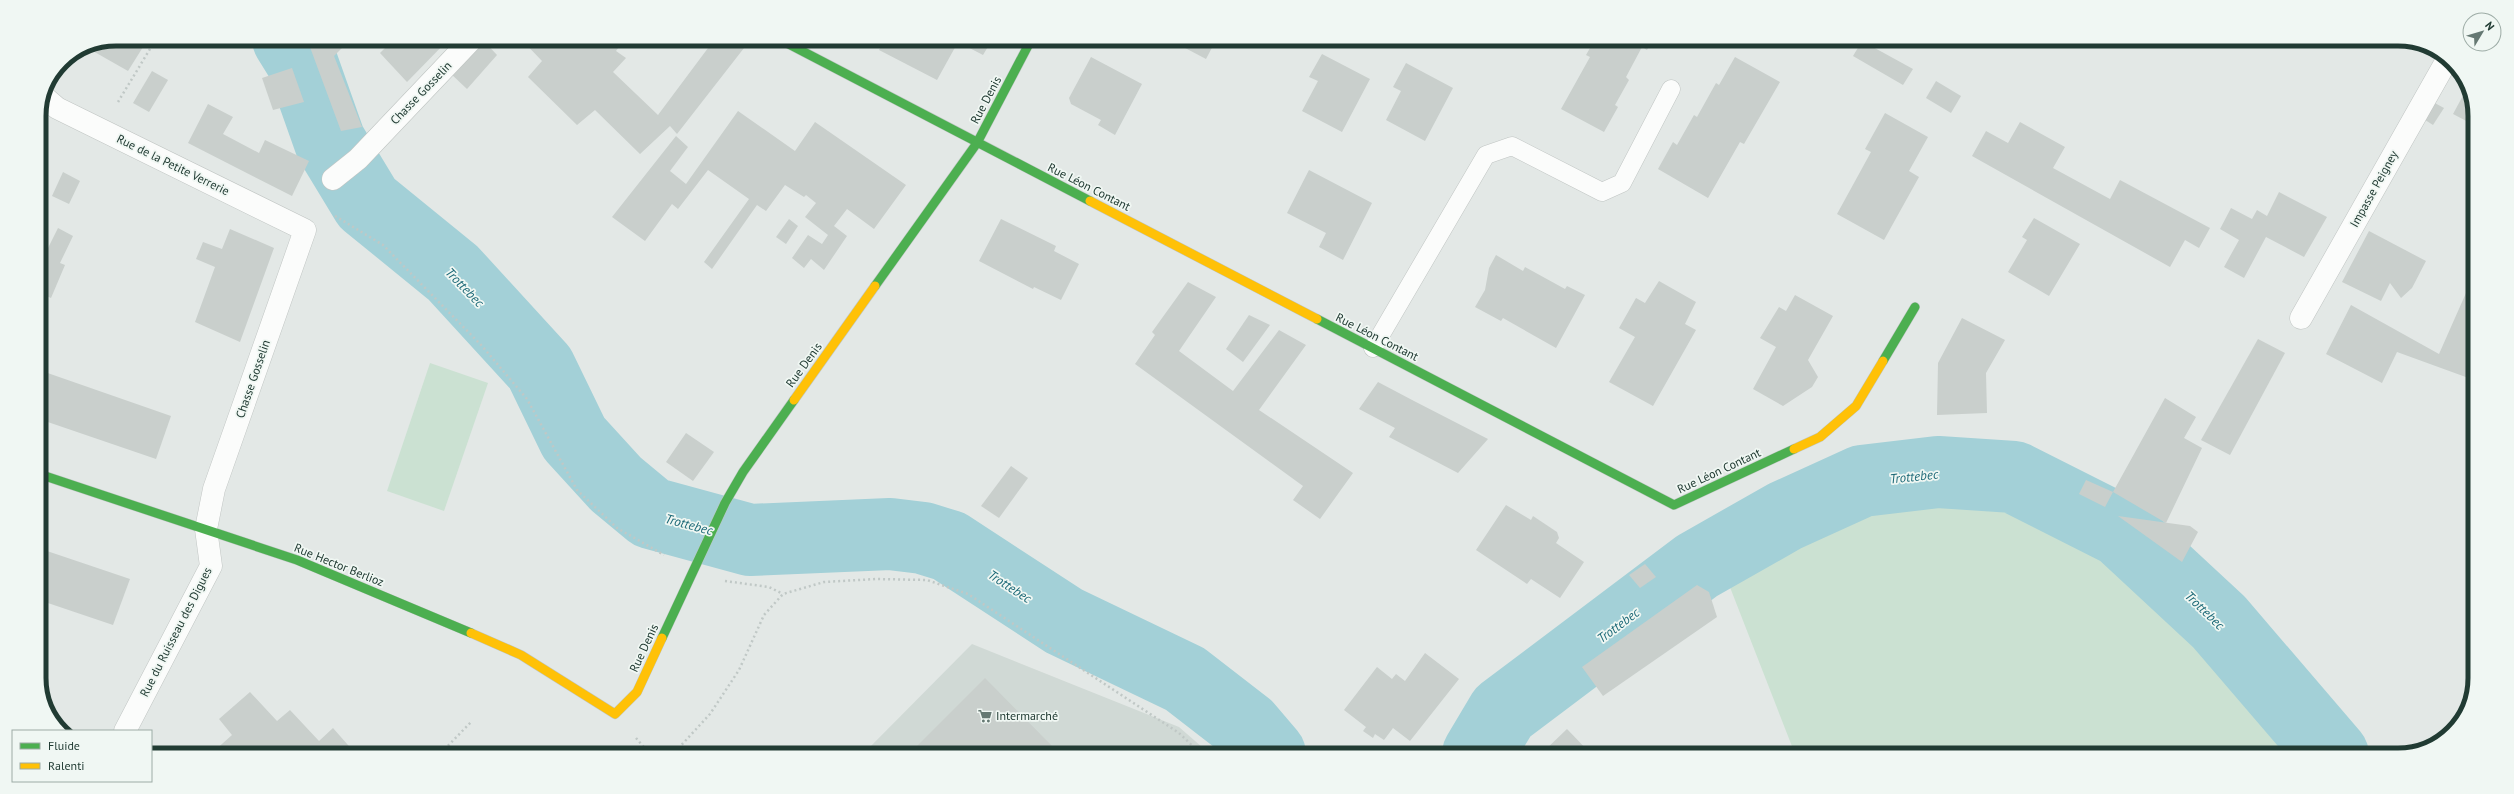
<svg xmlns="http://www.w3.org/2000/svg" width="2514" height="794" font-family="'PT Sans',sans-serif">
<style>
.built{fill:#d0d9d5}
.green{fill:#cbe1d2}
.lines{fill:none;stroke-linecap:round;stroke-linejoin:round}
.river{stroke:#a3d0d7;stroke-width:72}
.building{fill:#c9cfcc}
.lane-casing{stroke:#c0c5c3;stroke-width:19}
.street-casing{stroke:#c0c5c3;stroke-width:23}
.fast-casing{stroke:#bec6c3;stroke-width:10}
.slow-casing{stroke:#bec6c3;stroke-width:10}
.path{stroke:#c0c8c6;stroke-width:2.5;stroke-dasharray:2 3;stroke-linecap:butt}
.lane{stroke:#fbfcfb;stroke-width:18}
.street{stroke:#fbfcfb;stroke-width:22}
.fast{stroke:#4caf50;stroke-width:9}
.slow{stroke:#ffc107;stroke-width:9}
.labels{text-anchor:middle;stroke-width:3.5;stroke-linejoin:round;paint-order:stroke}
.street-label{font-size:12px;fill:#213b33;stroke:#f0f7f3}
.poi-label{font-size:12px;fill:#213b33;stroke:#f0f7f3;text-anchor:start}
.water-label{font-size:13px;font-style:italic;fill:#1b6876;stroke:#f0f7f3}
.rim{fill:none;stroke:#213b33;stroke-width:5}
</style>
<rect width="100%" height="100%" fill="#e3e8e6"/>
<polygon class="built" points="972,644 1179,727 1210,754 864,753"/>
<g class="green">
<polygon points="430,363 488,383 444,511 387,491"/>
<polygon points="1971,496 2035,514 2111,557 2195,628 2298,740 2282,755 1795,754 1726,577 1814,529 1886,502"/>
</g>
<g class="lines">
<g class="river">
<polyline points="288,39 301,60 330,142 367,203 453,273 540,368 574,438 616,484 651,513 750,540 890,534 923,538 949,546 1064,621 1185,679 1247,727 1270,754"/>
<polyline points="1478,754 1503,712 1697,566 1785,516 1862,481 1938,472 2014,477 2121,531 2219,622 2333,755"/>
</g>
</g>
<g class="building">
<polygon points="116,39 148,39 128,71 84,46"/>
<polygon points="307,39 351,39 334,56 362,127 341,131"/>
<polygon points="394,39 449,39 407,82 380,53"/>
<polygon points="482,39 497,55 467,89 449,72"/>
<polygon points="521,39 624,40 616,51 626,58 613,72 658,115 714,40 729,40 744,48 677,134 670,126 640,154 595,110 577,125 528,77 542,61"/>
<polygon points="884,40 992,40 983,55 958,42 937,80 879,50"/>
<polygon points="1170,40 1216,40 1206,59"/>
<polygon points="1594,41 1652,41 1647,50 1642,47 1626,77 1629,80 1615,105 1618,107 1604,132 1561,109 1590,57 1586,55"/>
<polygon points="1862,41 1913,69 1903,85 1853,56"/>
<polygon points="1322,54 1370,79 1342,132 1302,111 1318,81 1309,77"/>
<polygon points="1091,57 1142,84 1115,135 1098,125 1101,120 1071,104 1069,98"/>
<polygon points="1735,57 1780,82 1744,144 1740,142 1708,198 1658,169 1673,142 1677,145 1694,115 1697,117 1716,83 1719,85"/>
<polygon points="1406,63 1453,88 1425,141 1386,120 1401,91 1393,87"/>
<polygon points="292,68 304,102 273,110 262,78"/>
<polygon points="152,71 168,80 149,112 133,103"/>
<polygon points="1936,81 1961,96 1951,113 1926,98"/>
<polygon points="2466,90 2475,111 2474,125 2453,114"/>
<polygon points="2431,101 2444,108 2433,125 2422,118"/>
<polygon points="208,104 233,117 223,134 259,153 265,140 309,161 292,196 188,143"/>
<polygon points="738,111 795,151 815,122 906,185 874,229 847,209 834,226 847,236 824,270 811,259 804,268 792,258 808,235 822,244 828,235 805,217 816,203 806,195 804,197 785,185 766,211 757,205 712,269 704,262 749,199 708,170 678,209 672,204 645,241 612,217 676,136 688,147 670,171 686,184"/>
<polygon points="1885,113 1928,137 1909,171 1919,177 1884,240 1837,214 1871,152 1865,149"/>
<polygon points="2020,122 2065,147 2053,168 2110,199 2120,180 2210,228 2199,248 2185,240 2170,267 1972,156 1986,131 2008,143"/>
<polygon points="1309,170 1372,203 1343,260 1319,247 1326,233 1287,213"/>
<polygon points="63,172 80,181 69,204 52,196"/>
<polygon points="2279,192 2327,217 2304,257 2266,237 2244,278 2224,267 2239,240 2220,229 2231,208 2252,219 2257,210 2267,216"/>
<polygon points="2034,218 2080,244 2049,296 2008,272 2027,240 2022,237"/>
<polygon points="789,219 798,226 786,244 776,237"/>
<polygon points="1001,219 1056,246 1054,251 1079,264 1061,300 1034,287 1033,289 979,261"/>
<polygon points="58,228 73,236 60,263 65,265 51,298 39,293 39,278 47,258 44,256"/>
<polygon points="230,229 274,248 240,342 195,322 215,267 196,259 203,242 222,249"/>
<polygon points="2369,231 2426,261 2412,288 2401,298 2390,283 2381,301 2342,282"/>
<polygon points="1496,255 1523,271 1525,267 1565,289 1567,286 1585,295 1556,348 1503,318 1501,321 1475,307 1485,290 1489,268"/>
<polygon points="1659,281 1696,302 1685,324 1696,330 1653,406 1609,382 1635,337 1619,328 1636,298 1645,303"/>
<polygon points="1188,282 1216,297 1179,351 1233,391 1279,330 1306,345 1259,410 1353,473 1320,519 1293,500 1303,486 1135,364 1155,335 1152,332"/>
<polygon points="2466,293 2474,296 2474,380 2397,352 2382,383 2326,354 2351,305 2439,354"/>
<polygon points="1795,295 1833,316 1808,360 1818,377 1812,387 1783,406 1753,389 1776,347 1760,338 1779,307 1786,311"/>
<polygon points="1249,315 1270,325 1243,362 1226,349"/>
<polygon points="1962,318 2005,340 1986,373 1987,413 1937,415 1938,363"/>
<polygon points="2258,339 2285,353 2230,455 2201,440"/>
<polygon points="39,370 171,416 156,459 39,419"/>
<polygon points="1378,382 1414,401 1488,439 1458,473 1389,437 1395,428 1359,409"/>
<polygon points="2165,398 2196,417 2184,438 2202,448 2166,523 2113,492"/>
<polygon points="686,433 714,452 693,481 666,462"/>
<polygon points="1011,466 1028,478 999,518 981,506"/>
<polygon points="2086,480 2113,492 2105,507 2079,494"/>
<polygon points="1506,505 1531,520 1533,516 1557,532 1559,538 1556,543 1584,562 1560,598 1531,579 1527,584 1476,550"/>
<polygon points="2118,516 2190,526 2198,532 2182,562"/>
<polygon points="47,551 130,579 113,625 39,600 39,576"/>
<polygon points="1645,564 1656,577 1640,588 1629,575"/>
<polygon points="1697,585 1709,592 1717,617 1603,696 1582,667"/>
<polygon points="1425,653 1459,679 1410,741 1393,728 1384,740 1375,734 1373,738 1363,731 1366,727 1344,710 1377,667 1392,679 1396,674 1405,681"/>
<polygon points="985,678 1059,753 910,753"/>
<polygon points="250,692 277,721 290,710 319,741 333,728 355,753 213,752 232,735 219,719"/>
<polygon points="1567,729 1591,754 1541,754"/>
</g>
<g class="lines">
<defs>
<polyline id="lane" points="1373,348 1486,155 1512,146 1602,192 1622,183 1671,89"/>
<g id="street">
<polyline points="43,96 57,108 305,230 214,489 206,529 211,566 125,731"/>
<polyline points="333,179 358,159 472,39"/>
<polyline points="2301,318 2447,60"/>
</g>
<g id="fast">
<polyline points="781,40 1090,201"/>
<polyline points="875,286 977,143 1031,40"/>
<polyline points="1317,319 1674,505 1794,449"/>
<polyline points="1883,361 1915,307"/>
<polyline points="39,474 297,560 471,633"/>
<polyline points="662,638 725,503 743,472 794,400"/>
</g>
<g id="slow">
<polyline points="1090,201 1317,319"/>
<polyline points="794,400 875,286"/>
<polyline points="1794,449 1820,437 1856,406 1883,361"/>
<polyline points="471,633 521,655 615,714 637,692 662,638"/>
</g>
</defs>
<use href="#lane" class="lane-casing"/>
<use href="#street" class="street-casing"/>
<use href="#fast" class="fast-casing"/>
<use href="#slow" class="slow-casing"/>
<g class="path">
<polyline points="118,102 156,39"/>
<polyline points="335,216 383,245 482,346 527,399 577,490 617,528 664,555"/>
<polyline points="725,581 769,587 783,594"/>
<polyline points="636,738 649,753"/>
<polyline points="441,753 471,722"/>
<polyline points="650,753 675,752 710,714 739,670 764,615 783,594 824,582 876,579 927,580 968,594 1179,733 1201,754"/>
</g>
<use href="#lane" class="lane"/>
<use href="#street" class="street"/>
<use href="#fast" class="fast"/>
<use href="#slow" class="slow"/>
</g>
<defs>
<symbol id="supermarket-bare" viewBox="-9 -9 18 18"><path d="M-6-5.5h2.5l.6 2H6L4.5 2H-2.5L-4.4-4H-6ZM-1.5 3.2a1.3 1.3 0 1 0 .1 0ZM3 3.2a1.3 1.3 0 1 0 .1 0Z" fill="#657872" stroke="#f0f7f3" stroke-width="2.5" paint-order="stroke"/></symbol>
</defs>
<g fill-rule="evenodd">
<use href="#supermarket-bare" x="975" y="706" width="20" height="20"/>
</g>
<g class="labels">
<g class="street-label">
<text transform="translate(421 93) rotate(-46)" y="4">Chasse Gosselin</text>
<text transform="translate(986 100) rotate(-62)" y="4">Rue Denis</text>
<text transform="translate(173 165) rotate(26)" y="4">Rue de la Petite Verrerie</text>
<text transform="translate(1089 187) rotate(27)" y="4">Rue Léon Contant</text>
<text transform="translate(2374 189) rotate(-61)" y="4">Impasse Peigney</text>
<text transform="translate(1377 337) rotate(27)" y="4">Rue Léon Contant</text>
<text transform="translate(804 365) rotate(-54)" y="4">Rue Denis</text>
<text transform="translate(253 379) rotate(-71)" y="4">Chasse Gosselin</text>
<text transform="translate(1719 471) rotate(-25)" y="4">Rue Léon Contant</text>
<text transform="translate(339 565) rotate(22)" y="4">Rue Hector Berlioz</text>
<text transform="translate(176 632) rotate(-63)" y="4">Rue du Ruisseau des Digues</text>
<text transform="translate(644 648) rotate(-65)" y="4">Rue Denis</text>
</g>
<g class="poi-label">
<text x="996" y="720">Intermarché</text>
</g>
<g class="water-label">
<text transform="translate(465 287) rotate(46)" y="5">Trottebec</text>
<text transform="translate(1914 476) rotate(-6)" y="5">Trottebec</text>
<text transform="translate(689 524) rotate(15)" y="5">Trottebec</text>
<text transform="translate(1010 586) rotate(33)" y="5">Trottebec</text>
<text transform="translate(2205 610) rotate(44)" y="5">Trottebec</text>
<text transform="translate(1618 625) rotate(-37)" y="5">Trottebec</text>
</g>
</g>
<path d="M0 0H2514V794H0ZM116 46H2398A70 70 0 0 1 2468 116V678A70 70 0 0 1 2398 748H116A70 70 0 0 1 46 678V116A70 70 0 0 1 116 46Z" fill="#f0f7f3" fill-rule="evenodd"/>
<path class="rim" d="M116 46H2398A70 70 0 0 1 2468 116V678A70 70 0 0 1 2398 748H116A70 70 0 0 1 46 678V116A70 70 0 0 1 116 46Z"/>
<rect x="12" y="730" width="140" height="52" fill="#f0f7f3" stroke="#9daca6"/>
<rect x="20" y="743" width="20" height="6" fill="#4caf50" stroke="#9daca6"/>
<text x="48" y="750" font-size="12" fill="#213b33">Fluide</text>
<rect x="20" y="763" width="20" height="6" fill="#ffc107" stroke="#9daca6"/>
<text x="48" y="770" font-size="12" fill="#213b33">Ralenti</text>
<g transform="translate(2482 32) rotate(52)"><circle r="19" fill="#f0f7f3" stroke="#9daca6"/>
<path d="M0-3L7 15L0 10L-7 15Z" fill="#657872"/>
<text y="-6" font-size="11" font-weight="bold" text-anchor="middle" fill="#213b33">N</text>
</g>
</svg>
